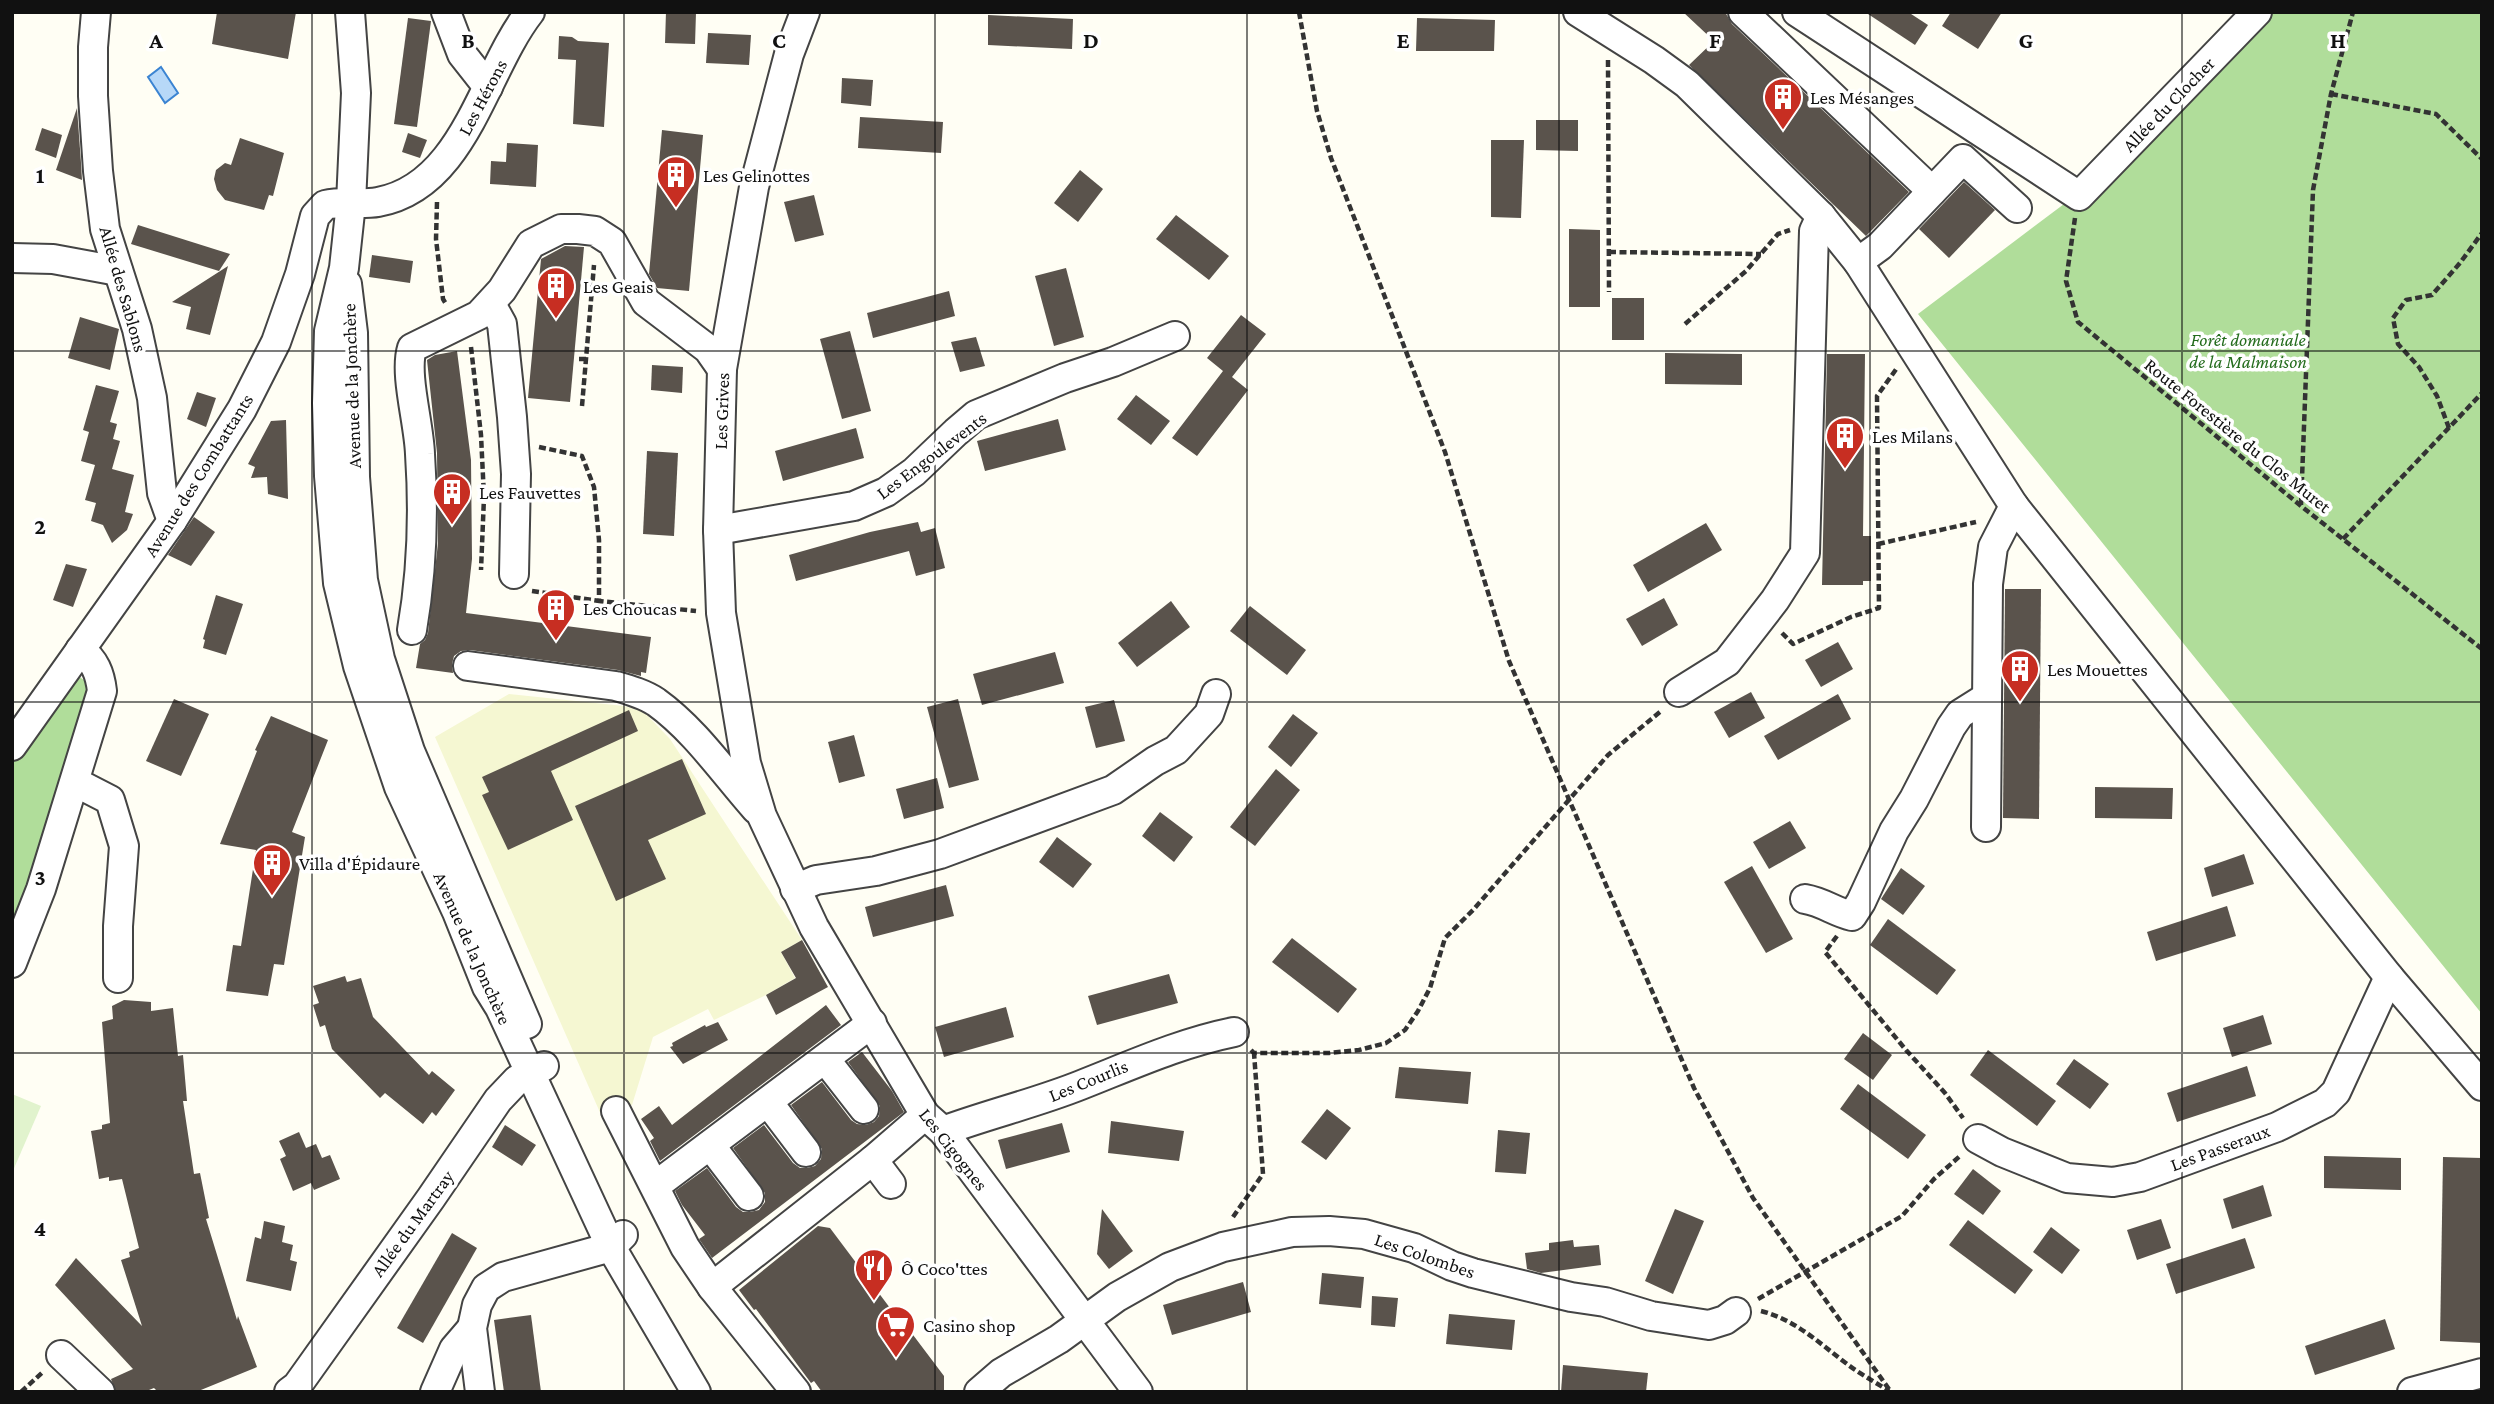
<svg xmlns="http://www.w3.org/2000/svg" width="2494" height="1404" font-family="'Crimson Pro',serif">
<style>
.farmland{fill:#f5f7d2}
.forest{fill:#b0dd9a}
.pitch{fill:#e1f3cd}
.water{fill:#b7d8f8;stroke:#3b84d2;stroke-width:2}
.building{fill:#5a534c}
.lines{fill:none;stroke-linecap:round;stroke-linejoin:round}
.minor-casing{stroke:#444;stroke-width:32}
.path{stroke:#333;stroke-width:4.5;stroke-dasharray:7 3.5;stroke-linecap:butt}
.minor{stroke:#fff;stroke-width:28}
.grid{fill:none;stroke:#111;stroke-width:2;stroke-opacity:0.55}
.labels{text-anchor:middle;stroke-width:7;stroke-linejoin:round;paint-order:stroke}
.street-label{font-size:19px;fill:#111;stroke:#fff}
.poi-label{font-size:19px;fill:#111;stroke:#fff;text-anchor:start}
.park-label{font-size:19px;font-style:italic;fill:#246c1d;stroke:#fff}
.grid-label{font-size:23px;text-anchor:middle;font-weight:bold;fill:#111;stroke:#fff;stroke-width:7;stroke-linejoin:round;paint-order:stroke}
</style>
<rect width="100%" height="100%" fill="#fffef4"/>
<polygon class="farmland" points="509,694 624,706 644,712 670,739 802,940 781,952 795,978 766,995 714,1020 708,1009 653,1037 632,1105 602,1117 435,737"/>
<g class="forest">
<polygon points="2268,12 2482,12 2482,1014 1918,314 2068,201"/>
<polygon points="73,672 92,686 12,933 12,759"/>
</g>
<polygon class="pitch" points="12,1094 41,1106 12,1173"/>
<polygon class="water" points="161,67 178,93 165,103 148,77"/>
<g class="building">
<polygon points="217,12 296,12 288,59 212,44"/>
<polygon points="666,12 696,12 695,44 665,43"/>
<polygon points="1683,12 1725,12 1732,24 1909,192 1869,233 1866,236 1689,65 1714,41"/>
<polygon points="1865,12 1908,12 1928,25 1915,45"/>
<polygon points="1951,12 2002,12 1978,49 1942,26"/>
<polygon points="988,15 1073,19 1072,49 988,45"/>
<polygon points="408,18 431,21 417,127 394,124"/>
<polygon points="1417,18 1495,20 1494,51 1416,51"/>
<polygon points="708,33 751,35 749,65 706,63"/>
<polygon points="559,36 572,37 578,41 609,43 604,127 573,124 576,60 558,59"/>
<polygon points="842,78 873,80 871,106 841,103"/>
<polygon points="77,108 81,163 82,180 56,170"/>
<polygon points="860,117 943,122 941,153 858,148"/>
<polygon points="1536,120 1578,120 1578,151 1536,150"/>
<polygon points="42,128 62,135 56,158 35,150"/>
<polygon points="662,130 703,135 689,291 657,288 649,274"/>
<polygon points="408,133 427,140 420,158 402,152"/>
<polygon points="240,138 284,153 273,196 269,195 264,210 225,200 217,190 214,179 216,170 225,163 231,165"/>
<polygon points="1491,140 1524,140 1521,218 1491,217"/>
<polygon points="507,143 538,145 536,187 490,184 491,161 506,162"/>
<polygon points="1080,170 1103,189 1078,222 1054,203"/>
<polygon points="1964,182 1995,210 1949,258 1919,229"/>
<polygon points="814,195 824,235 795,242 784,202"/>
<polygon points="1176,215 1229,256 1209,280 1156,239"/>
<polygon points="138,225 230,254 219,271 131,244"/>
<polygon points="1569,229 1600,230 1600,307 1569,307"/>
<polygon points="565,246 584,247 570,402 528,398 541,259"/>
<polygon points="372,255 413,261 410,283 369,277"/>
<polygon points="228,266 210,335 186,329 191,307 172,302"/>
<polygon points="1066,268 1084,337 1054,346 1035,276"/>
<polygon points="949,291 955,316 873,338 867,313"/>
<rect x="1612" y="298" width="32" height="42"/>
<polygon points="1241,315 1266,334 1232,377 1248,390 1197,456 1172,438 1223,371 1207,358"/>
<polygon points="80,317 119,329 110,370 68,358"/>
<polygon points="850,331 871,411 842,419 820,339"/>
<polygon points="976,337 985,366 960,372 951,342"/>
<polygon points="457,351 471,460 472,559 466,613 651,637 646,673 641,672 641,676 618,670 470,650 461,651 454,656 452,664 453,673 416,668 420,644 425,640 428,633 438,543 437,453 427,360 435,355"/>
<polygon points="1665,353 1742,354 1742,385 1665,384"/>
<polygon points="1827,354 1865,354 1863,536 1871,536 1871,581 1863,581 1863,585 1822,585"/>
<polygon points="652,365 683,367 682,393 651,390"/>
<polygon points="96,385 119,391 110,422 117,424 113,439 120,441 112,469 134,475 125,512 133,514 127,530 112,543 103,525 91,521 96,503 85,500 95,465 81,461 89,432 83,430"/>
<polygon points="197,392 216,398 206,427 187,419"/>
<polygon points="1136,395 1170,421 1151,445 1117,419"/>
<polygon points="1058,419 1066,450 985,471 977,441"/>
<polygon points="286,420 288,499 268,494 267,477 251,478 255,467 248,464 271,421"/>
<polygon points="856,428 864,458 783,481 775,451"/>
<polygon points="647,451 678,453 674,536 643,534"/>
<polygon points="194,517 215,532 191,566 168,555"/>
<polygon points="918,522 921,532 935,528 945,568 916,576 909,551 796,581 789,555 870,532"/>
<polygon points="1706,523 1722,550 1648,592 1633,565"/>
<polygon points="66,564 87,569 73,607 53,600"/>
<polygon points="2005,589 2041,589 2039,819 2003,818"/>
<polygon points="216,595 243,604 226,655 203,648 205,640 203,639"/>
<polygon points="1664,598 1678,625 1642,646 1626,619"/>
<polygon points="1171,601 1190,627 1137,667 1118,643"/>
<polygon points="1250,606 1306,650 1287,675 1230,631"/>
<polygon points="1838,642 1853,669 1821,687 1805,660"/>
<polygon points="1055,652 1064,683 982,705 973,674"/>
<polygon points="1751,692 1765,718 1729,738 1714,712"/>
<polygon points="1838,694 1851,719 1778,760 1764,736"/>
<polygon points="174,699 209,714 181,776 146,761"/>
<polygon points="958,699 979,780 949,788 927,707"/>
<polygon points="1114,700 1125,741 1096,748 1085,707"/>
<polygon points="629,710 638,731 551,771 573,820 508,850 482,795 489,792 482,777"/>
<polygon points="1293,714 1318,733 1291,767 1268,747"/>
<polygon points="271,716 328,740 292,832 305,837 284,965 274,964 268,996 226,991 233,945 241,946 256,850 220,844 257,751 255,750"/>
<polygon points="854,735 865,776 839,783 828,742"/>
<polygon points="682,759 706,814 648,840 666,879 616,901 575,806"/>
<polygon points="1276,769 1300,790 1255,846 1230,827"/>
<polygon points="937,778 944,808 904,819 896,789"/>
<polygon points="2095,787 2173,788 2172,819 2095,818"/>
<polygon points="1160,812 1193,837 1174,862 1142,836"/>
<polygon points="1790,821 1806,848 1769,869 1753,842"/>
<polygon points="1057,837 1092,864 1073,888 1039,862"/>
<polygon points="2244,854 2254,884 2212,897 2204,868"/>
<polygon points="1752,866 1793,939 1766,953 1724,882"/>
<polygon points="1901,868 1925,886 1903,915 1881,899"/>
<polygon points="946,885 954,916 873,937 865,907"/>
<polygon points="2227,906 2236,936 2156,961 2147,932"/>
<polygon points="1888,919 1956,970 1937,995 1870,945"/>
<polygon points="1292,938 1357,989 1338,1013 1272,962"/>
<polygon points="802,940 828,987 776,1015 766,995 796,978 781,952"/>
<polygon points="1169,974 1178,1003 1097,1025 1088,996"/>
<polygon points="345,976 347,982 361,978 373,1017 429,1075 432,1071 455,1090 436,1116 432,1112 423,1124 385,1093 380,1098 332,1049 325,1025 320,1027 313,1005 319,1003 313,986"/>
<polygon points="124,1000 151,1002 151,1011 173,1008 178,1056 183,1055 187,1101 183,1101 194,1174 200,1173 209,1218 206,1219 237,1320 238,1316 257,1367 196,1392 158,1392 154,1388 144,1392 116,1392 111,1379 133,1369 55,1285 76,1258 142,1326 121,1260 130,1257 129,1252 139,1248 122,1179 109,1181 109,1177 99,1179 91,1131 102,1129 102,1125 110,1123 102,1022 113,1019 112,1006"/>
<polygon points="826,1005 841,1025 660,1161 650,1141 654,1138 641,1119 659,1106 672,1125"/>
<polygon points="1006,1007 1014,1037 944,1057 935,1027"/>
<polygon points="2263,1015 2272,1044 2232,1057 2223,1028"/>
<polygon points="718,1022 728,1040 683,1064 670,1047 673,1046 672,1043 705,1025 706,1027"/>
<polygon points="1863,1033 1892,1055 1873,1080 1844,1059"/>
<polygon points="1988,1050 2056,1101 2037,1126 1970,1075"/>
<polygon points="862,1052 892,1091 904,1112 712,1258 699,1239 705,1235 682,1205 675,1191 707,1168 736,1207 743,1212 750,1212 759,1210 765,1202 765,1193 733,1148 764,1125 793,1163 800,1168 807,1168 815,1166 821,1159 822,1149 791,1105 822,1082 851,1120 857,1124 866,1125 874,1122 879,1116 880,1106 848,1062"/>
<polygon points="2074,1059 2109,1084 2090,1109 2056,1084"/>
<polygon points="2247,1066 2256,1096 2177,1122 2167,1093"/>
<polygon points="1399,1067 1471,1072 1468,1104 1395,1098"/>
<polygon points="1858,1084 1926,1135 1908,1159 1840,1109"/>
<polygon points="1327,1109 1351,1128 1326,1160 1301,1142"/>
<polygon points="1111,1121 1184,1131 1179,1161 1108,1153"/>
<polygon points="1062,1123 1070,1152 1006,1169 998,1140"/>
<polygon points="505,1125 536,1145 522,1166 492,1147"/>
<polygon points="1498,1130 1530,1133 1526,1174 1495,1172"/>
<polygon points="299,1132 306,1148 316,1144 322,1158 330,1155 340,1179 314,1190 311,1183 293,1191 280,1159 286,1156 279,1141"/>
<polygon points="2324,1156 2401,1158 2401,1190 2324,1188"/>
<polygon points="2443,1157 2482,1158 2482,1343 2440,1341"/>
<polygon points="1973,1169 2001,1191 1983,1215 1954,1194"/>
<polygon points="2263,1185 2272,1216 2232,1229 2223,1199"/>
<polygon points="1102,1209 1133,1251 1109,1269 1097,1254"/>
<polygon points="1675,1209 1704,1221 1673,1294 1645,1281"/>
<polygon points="2161,1219 2171,1248 2137,1260 2127,1230"/>
<polygon points="1968,1220 2033,1270 2015,1294 1949,1245"/>
<polygon points="264,1221 285,1226 282,1242 293,1245 290,1260 297,1262 291,1291 246,1281 255,1237 261,1239"/>
<polygon points="818,1226 830,1228 896,1316 898,1315 944,1376 944,1392 822,1392 814,1381 811,1383 756,1309 754,1310 739,1290"/>
<polygon points="2051,1227 2080,1250 2062,1274 2033,1252"/>
<polygon points="452,1233 477,1248 423,1343 397,1328"/>
<polygon points="2245,1238 2255,1268 2176,1294 2166,1264"/>
<polygon points="1573,1240 1574,1247 1599,1245 1601,1265 1541,1273 1527,1269 1525,1253 1549,1250 1549,1243"/>
<polygon points="1322,1273 1364,1277 1361,1308 1319,1304"/>
<polygon points="1243,1282 1251,1312 1172,1335 1163,1305"/>
<polygon points="1372,1296 1398,1298 1395,1327 1371,1325"/>
<polygon points="1449,1314 1515,1320 1512,1350 1446,1344"/>
<polygon points="531,1315 541,1392 504,1392 494,1320"/>
<polygon points="2385,1319 2395,1349 2315,1375 2305,1346"/>
<polygon points="1563,1365 1648,1373 1646,1392 1561,1392"/>
</g>
<g class="lines">
<defs>
<g id="minor">
<polyline points="96,12 93,47 93,96 98,171 105,229 137,329 152,398 162,493 172,521"/>
<polyline points="350,12 356,93 351,203 344,268 329,331 327,403 329,476 338,583 358,666 399,787 457,912 487,987 500,1008 611,1247 696,1392"/>
<polyline points="446,12 462,54 488,87"/>
<polyline points="805,12 789,54 754,187 722,369 718,530 721,613 746,763 762,816 814,927 925,1115 943,1131 1138,1392"/>
<polyline points="1578,12 1654,60 1687,84 1821,216 1858,262 2014,506 2389,977 2482,1086"/>
<polyline points="1743,12 1932,191"/>
<polyline points="1797,12 2079,196 2257,12"/>
<polyline points="12,258 53,259 118,271"/>
<polyline points="1858,262 1880,246 1963,159 2017,208"/>
<polyline points="347,284 353,333 355,477 363,580 380,659 410,751 527,1024"/>
<polyline points="491,304 502,324 512,417 516,474 514,574"/>
<polyline points="718,530 854,506 886,492 914,472 956,432 976,415 1065,378 1113,362 1175,336"/>
<path d="M412 630C422 572 424 513 420 454 419 423 404 374 412 348L479 315 502 290 531 244 561 229H578L595 231 612 242 646 302 708 349 722 369"/>
<path d="M468 666 616 686C630 690 644 694 656 702 695 730 724 773 756 809"/>
<polyline points="1679,692 1727,662 1775,600 1805,553 1814,231 1821,216"/>
<path d="M12 746 172 521 242 409 276 342 300 274 315 216 325 205C343 201 361 205 378 202 465 186 483 72 530 12"/>
<polyline points="75,782 110,800 124,846 118,926 118,978"/>
<polyline points="1986,827 1988,584 1993,547 2014,506"/>
<polyline points="795,889 816,880 876,871 940,854 1113,790 1155,761 1176,750 1209,714 1216,694"/>
<path d="M1805 899C1823 902 1835 912 1852 916L1861 902 1894 831 1914 799 1951 727 1960 714 1987 697"/>
<path d="M12 963 41 889 102 691C100 674 95 660 80 650"/>
<polyline points="825,1059 864,1109"/>
<polyline points="768,1102 806,1152"/>
<polyline points="616,1111 685,1247 712,1287 796,1392"/>
<path d="M943 1131C989 1114 1036 1103 1081 1085 1132 1065 1180 1043 1234 1032"/>
<polyline points="1978,1139 2002,1152 2067,1178 2113,1182 2140,1177 2277,1127 2325,1103 2336,1092 2389,977"/>
<polyline points="710,1145 749,1196"/>
<polyline points="873,1160 891,1184"/>
<polyline points="655,1186 872,1023"/>
<polyline points="712,1287 873,1160 925,1115"/>
<polyline points="61,1355 100,1392"/>
<polyline points="289,1392 297,1386 431,1198 498,1100 517,1080 544,1066"/>
<polyline points="435,1392 454,1349 472,1328"/>
<polyline points="480,1392 472,1328 477,1305 486,1288 503,1277 611,1247 623,1235"/>
<polyline points="979,1392 1001,1373 1059,1339 1117,1297 1170,1267 1223,1247 1292,1232 1329,1231 1364,1234 1414,1248 1452,1266 1473,1273 1571,1297 1605,1302 1651,1316 1709,1325 1725,1320 1736,1312"/>
<polyline points="2412,1392 2482,1373"/>
</g>
</defs>
<use href="#minor" class="minor-casing"/>
<g class="path">
<polyline points="1299,12 1317,111 1331,158 1445,452 1509,661 1694,1088 1753,1198 1891,1392"/>
<polyline points="1608,60 1609,292"/>
<polyline points="2331,94 2436,114 2482,159"/>
<polyline points="437,202 436,239 443,299 446,304"/>
<polyline points="2075,218 2066,281 2078,322 2301,506 2482,649"/>
<polyline points="1609,252 1761,254"/>
<polyline points="585,284 592,285"/>
<polyline points="1685,324 1746,271 1778,234 1790,230"/>
<polyline points="471,347 481,435 484,497 481,570"/>
<polyline points="579,359 586,359"/>
<polyline points="582,406 594,265"/>
<polyline points="2449,428 2437,396 2419,367 2398,344 2393,318 2406,300 2432,295 2460,263 2482,233"/>
<polyline points="539,447 582,456 594,487 599,540 599,601 696,611"/>
<polyline points="2301,505 2313,190 2331,94 2353,12"/>
<polyline points="2343,539 2482,393"/>
<polyline points="1878,544 1976,522"/>
<polyline points="532,591 599,601"/>
<polyline points="1782,633 1793,644 1851,617 1879,608 1877,396 1897,368"/>
<polyline points="1837,936 1825,952 1906,1050 1945,1093 1963,1118"/>
<polyline points="1251,1050 1254,1053 1329,1053 1359,1050 1386,1043 1405,1030 1418,1011 1430,988 1445,938 1473,910 1608,755 1661,711"/>
<polyline points="1233,1217 1263,1174 1254,1053"/>
<polyline points="1758,1299 1902,1216 1934,1179 1960,1156"/>
<path d="M1761 1311C1796 1320 1819 1343 1847 1364 1860 1374 1875 1382 1889 1391"/>
<polyline points="21,1392 44,1371"/>
</g>
<use href="#minor" class="minor"/>
</g>
<path class="grid" d="M312 12V1392M624 12V1392M935 12V1392M1247 12V1392M1559 12V1392M1870 12V1392M2182 12V1392M12 351H2482M12 702H2482M12 1053H2482"/>
<defs>
<symbol id="building-pin" viewBox="-11 -11 22 30"><path d="M0 17L-7.5 6A9.5 9.5 0 1 1 7.5 6Z" fill="#c72e22" stroke="#fff"/><path d="M-4-6H4V6H1V3H-1V6H-4ZM-2.5-4.3h1.7v1.8h-1.7ZM.8-4.3h1.7v1.8H.8ZM-2.5-1h1.7V.8h-1.7ZM.8-1h1.7V.8H.8Z" fill="#fff"/></symbol>
<symbol id="restaurant-pin" viewBox="-11 -11 22 30"><path d="M0 17L-7.5 6A9.5 9.5 0 1 1 7.5 6Z" fill="#c72e22" stroke="#fff"/><path d="M-5-6h1v4h1v-4h1v4h1v-4h1v5L-1.5 .5V6h-2V.5L-5-1ZM5-6V6H3V1.5H1.5Q1.5-4 5-6Z" fill="#fff"/></symbol>
<symbol id="supermarket-pin" viewBox="-11 -11 22 30"><path d="M0 17L-7.5 6A9.5 9.5 0 1 1 7.5 6Z" fill="#c72e22" stroke="#fff"/><path d="M-6-5.5h2.5l.6 2H6L4.5 2H-2.5L-4.4-4H-6ZM-1.5 3.2a1.3 1.3 0 1 0 .1 0ZM3 3.2a1.3 1.3 0 1 0 .1 0Z" fill="#fff"/></symbol>
</defs>
<g fill-rule="evenodd">
<use href="#building-pin" x="1761" y="75" width="44" height="60"/>
<use href="#building-pin" x="654" y="153" width="44" height="60"/>
<use href="#building-pin" x="534" y="264" width="44" height="60"/>
<use href="#building-pin" x="1823" y="414" width="44" height="60"/>
<use href="#building-pin" x="430" y="470" width="44" height="60"/>
<use href="#building-pin" x="534" y="586" width="44" height="60"/>
<use href="#building-pin" x="1998" y="647" width="44" height="60"/>
<use href="#building-pin" x="250" y="841" width="44" height="60"/>
<use href="#restaurant-pin" x="852" y="1246" width="44" height="60"/>
<use href="#supermarket-pin" x="874" y="1303" width="44" height="60"/>
</g>
<g class="labels">
<g class="street-label">
<text transform="translate(482 97) rotate(-62)" y="7">Les Hérons</text>
<text transform="translate(2168 104) rotate(-46)" y="7">Allée du Clocher</text>
<text transform="translate(124 289) rotate(74)" y="7">Allée des Sablons</text>
<text transform="translate(351 386) rotate(-92)" y="7">Avenue de la Jonchère</text>
<text transform="translate(721 411) rotate(-88)" y="7">Les Grives</text>
<text transform="translate(2238 435) rotate(39)" y="7">Route Forestière du Clos Muret</text>
<text transform="translate(931 455) rotate(-37)" y="7">Les Engoulevents</text>
<text transform="translate(198 475) rotate(-58)" y="7">Avenue des Combattants</text>
<text transform="translate(473 948) rotate(66)" y="7">Avenue de la Jonchère</text>
<text transform="translate(1088 1080) rotate(-22)" y="7">Les Courlis</text>
<text transform="translate(2220 1147) rotate(-20)" y="7">Les Passeraux</text>
<text transform="translate(954 1149) rotate(52)" y="7">Les Cigognes</text>
<text transform="translate(412 1223) rotate(-54)" y="7">Allée du Martray</text>
<text transform="translate(1425 1255) rotate(19)" y="7">Les Colombes</text>
</g>
<g class="poi-label">
<text x="1810" y="104">Les Mésanges</text>
<text x="703" y="182">Les Gelinottes</text>
<text x="583" y="293">Les Geais</text>
<text x="1872" y="443">Les Milans</text>
<text x="479" y="499">Les Fauvettes</text>
<text x="583" y="615">Les Choucas</text>
<text x="2047" y="676">Les Mouettes</text>
<text x="299" y="870">Villa d'Épidaure</text>
<text x="901" y="1275">Ô Coco'ttes</text>
<text x="923" y="1332">Casino shop</text>
</g>
<g class="park-label">
<text x="2248" y="346">Forêt domaniale<tspan x="2248" dy="22">de la Malmaison</tspan></text>
</g>
</g>
<g class="grid-label">
<text x="156" y="48">A</text>
<text x="468" y="48">B</text>
<text x="779" y="48">C</text>
<text x="1091" y="48">D</text>
<text x="1403" y="48">E</text>
<text x="1715" y="48">F</text>
<text x="2026" y="48">G</text>
<text x="2338" y="48">H</text>
<text x="40" y="183">1</text>
<text x="40" y="534">2</text>
<text x="40" y="885">3</text>
<text x="40" y="1236">4</text>
</g>
<rect width="2494" height="1404" fill="none" stroke="#111111" stroke-width="28"/>
</svg>
